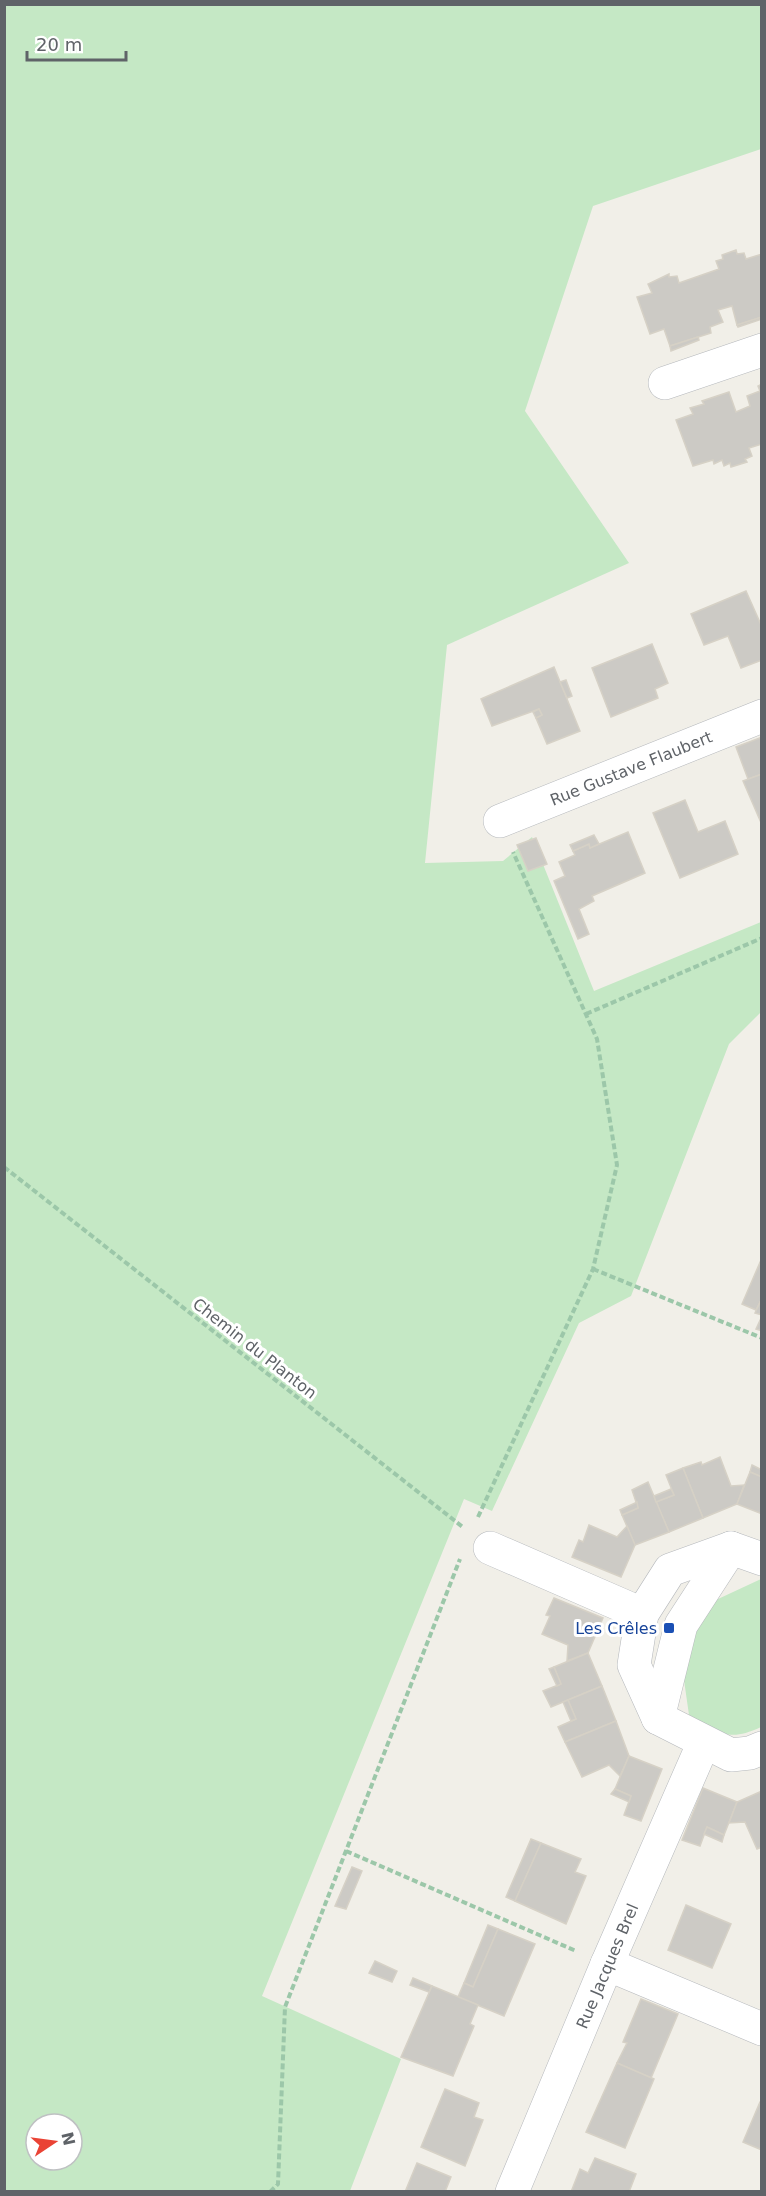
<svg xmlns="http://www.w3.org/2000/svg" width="766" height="2196" font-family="'DejaVu Sans',sans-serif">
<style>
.green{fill:#c5e8c5;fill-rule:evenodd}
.building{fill:#cccac5;stroke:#d6d1c6;stroke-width:1.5}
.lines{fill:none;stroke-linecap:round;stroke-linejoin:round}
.minor-casing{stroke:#b5b8bc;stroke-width:34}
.path{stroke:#9cc7a9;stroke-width:4;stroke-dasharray:6 3;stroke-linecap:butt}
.minor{stroke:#fff;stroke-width:33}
.transit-dot{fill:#1a4fb4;stroke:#fff;stroke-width:2}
.labels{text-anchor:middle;stroke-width:6;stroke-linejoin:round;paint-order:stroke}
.street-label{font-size:16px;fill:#5f6368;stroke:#fff}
.transit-label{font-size:16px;fill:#164399;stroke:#fff;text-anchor:end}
</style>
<rect width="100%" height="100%" fill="#f1efe8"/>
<g class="green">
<path d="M5 5H761V149L593 206 525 411 629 563 447 645 425 863 503 861 532 837 594 991 761 922 762 1011 729 1044 631 1296 579 1323 492 1511 464 1499 262 1996 401 2059 350 2191 5 2192ZM36 2124H72V2160H36Z"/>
<path d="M761 1579V1727C727 1743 720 1732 689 1715L681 1659 703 1606Z"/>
</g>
<g class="building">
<polygon points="736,250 737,254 744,253 746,259 762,254 762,317 737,325 732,306 718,310 723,322 710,327 711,333 670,346 664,329 650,334 637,297 652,293 648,284 669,274 669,277 677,276 679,283 719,269 716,261 723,259 722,255"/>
<polygon points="762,317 762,319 738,327 737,325"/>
<polygon points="698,337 699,340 671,351 670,346"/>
<polygon points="762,384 762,444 749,448 752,456 745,459 747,462 731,467 730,463 724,466 722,460 714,464 713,460 693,466 676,420 693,414 690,408 704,404 702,401 729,392 736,412 750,406 747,396 760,391 758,386"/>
<polygon points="746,591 762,627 762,660 741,668 728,636 704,645 691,614"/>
<polygon points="652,644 668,683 655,689 658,698 611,717 592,668"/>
<polygon points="554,667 580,731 547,744 536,718 542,715 539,709 492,726 481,699"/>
<polygon points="566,680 572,696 567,698 560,682"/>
<polygon points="539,709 542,715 536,718 533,712"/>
<polygon points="762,737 762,774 748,779 736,747"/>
<polygon points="762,774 762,825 743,781"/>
<polygon points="685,800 698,832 725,821 738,854 680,878 653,813"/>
<polygon points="628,832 645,873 592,896 594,901 579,909 589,934 578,939 554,881 565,876 559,862 575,855 573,851 589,844 590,848"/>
<polygon points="594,835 599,844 590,848 589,844 573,851 570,845"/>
<polygon points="536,838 547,864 528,871 517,845"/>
<polygon points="761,1260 762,1298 756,1310 742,1304"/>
<polygon points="762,1298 762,1315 755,1313"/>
<polygon points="762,1316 762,1331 756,1329"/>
<polygon points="720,1457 731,1486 744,1485 737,1504 703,1518 683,1468 701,1462 702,1465"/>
<polygon points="752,1465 762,1470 762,1477 750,1472"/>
<polygon points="683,1468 703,1518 669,1532 656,1502 674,1495 666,1475"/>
<polygon points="750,1472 762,1477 762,1514 737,1504"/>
<polygon points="648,1482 669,1532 635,1545 622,1515 638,1508 632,1490"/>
<polygon points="671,1489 674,1495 656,1502 654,1496"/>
<polygon points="637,1502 638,1508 622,1515 620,1510"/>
<polygon points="589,1525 617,1537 627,1526 635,1545 621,1577 572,1557 579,1540 583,1542"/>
<polygon points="554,1598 603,1618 588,1653 567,1661 568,1645 542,1634 550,1616 546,1615"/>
<polygon points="588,1653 602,1686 551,1707 543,1691 561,1684 554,1667"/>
<polygon points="554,1667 561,1684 557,1686 549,1669"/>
<polygon points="602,1686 616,1721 565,1742 558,1727 576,1719 568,1700"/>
<polygon points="568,1700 576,1719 571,1721 563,1702"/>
<polygon points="616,1721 629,1756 620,1776 609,1765 582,1777 565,1742"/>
<polygon points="629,1756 662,1769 641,1821 624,1815 631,1796 615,1789"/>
<polygon points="703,1788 737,1802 724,1835 707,1827 700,1846 682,1840"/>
<polygon points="615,1789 631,1796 629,1802 611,1794"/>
<polygon points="762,1791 762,1847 757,1849 745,1822 729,1823 737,1802"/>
<polygon points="707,1827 724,1835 722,1842 704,1834"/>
<polygon points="531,1839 541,1843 515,1901 506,1897"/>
<polygon points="541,1843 581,1859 575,1872 586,1876 566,1924 515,1901"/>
<polygon points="352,1867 362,1871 346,1909 335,1906"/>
<polygon points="686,1905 731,1924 712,1968 668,1950"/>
<polygon points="488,1925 498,1929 473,1987 464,1983"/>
<polygon points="498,1929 535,1944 504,2016 458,1997 464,1983 473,1987"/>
<polygon points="375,1961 397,1971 392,1982 369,1973"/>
<polygon points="413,1978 432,1986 429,1992 410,1985"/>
<polygon points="432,1986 478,2005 470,2024 474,2026 453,2076 401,2057"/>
<polygon points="641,1999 678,2014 651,2078 617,2063 627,2043 623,2042"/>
<polygon points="617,2063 654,2079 625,2148 586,2132"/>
<polygon points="445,2089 479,2103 474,2117 483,2120 465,2166 421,2147"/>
<polygon points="760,2102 762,2102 762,2150 743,2142"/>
<polygon points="595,2158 636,2174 629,2192 571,2192 580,2169 588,2173"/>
<polygon points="417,2163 451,2177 445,2192 405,2192"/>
</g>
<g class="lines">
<defs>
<g id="minor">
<polyline points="665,383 762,350"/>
<polyline points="500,821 762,716"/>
<polyline points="490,1548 642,1614"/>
<polyline points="762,1559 731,1548 670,1570 642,1614 634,1665 658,1718 731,1755 750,1753 762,1748"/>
<polyline points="658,1718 681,1625 731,1548"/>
<polyline points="607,1964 762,2029"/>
<polyline points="512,2192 607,1964 704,1742"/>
</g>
</defs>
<use href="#minor" class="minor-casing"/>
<g class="path">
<polyline points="586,1014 762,938"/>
<polyline points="4,1167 464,1528"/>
<polyline points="593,1269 762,1338"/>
<polyline points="478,1517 593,1269 617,1165 597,1039 513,852"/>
<polyline points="346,1851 576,1951"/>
<polyline points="270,2192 278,2184 285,2007 460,1559"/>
</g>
<use href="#minor" class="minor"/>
</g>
<rect class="transit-dot" x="663" y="1622" width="12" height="12" rx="3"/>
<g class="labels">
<g class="street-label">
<text transform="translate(631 768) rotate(-22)" y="6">Rue Gustave Flaubert</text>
<text transform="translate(255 1348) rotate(38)" y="6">Chemin du Planton</text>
<text transform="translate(607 1966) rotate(-67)" y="6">Rue Jacques Brel</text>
</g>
<g class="transit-label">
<text x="657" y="1634">Les Crêles</text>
</g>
</g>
<rect width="766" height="2196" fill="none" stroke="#5f6368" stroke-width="12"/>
<g transform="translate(54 2142) rotate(77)"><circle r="28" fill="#ffffff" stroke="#bfc1c3" stroke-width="1.5"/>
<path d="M0-4.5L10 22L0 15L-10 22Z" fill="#ea4335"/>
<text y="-9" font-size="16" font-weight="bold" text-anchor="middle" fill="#5f6368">N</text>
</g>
<path d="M27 51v9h99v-9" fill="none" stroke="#5f6368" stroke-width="3"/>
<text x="36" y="51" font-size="18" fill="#5f6368" stroke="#ffffff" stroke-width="4.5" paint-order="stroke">20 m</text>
</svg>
